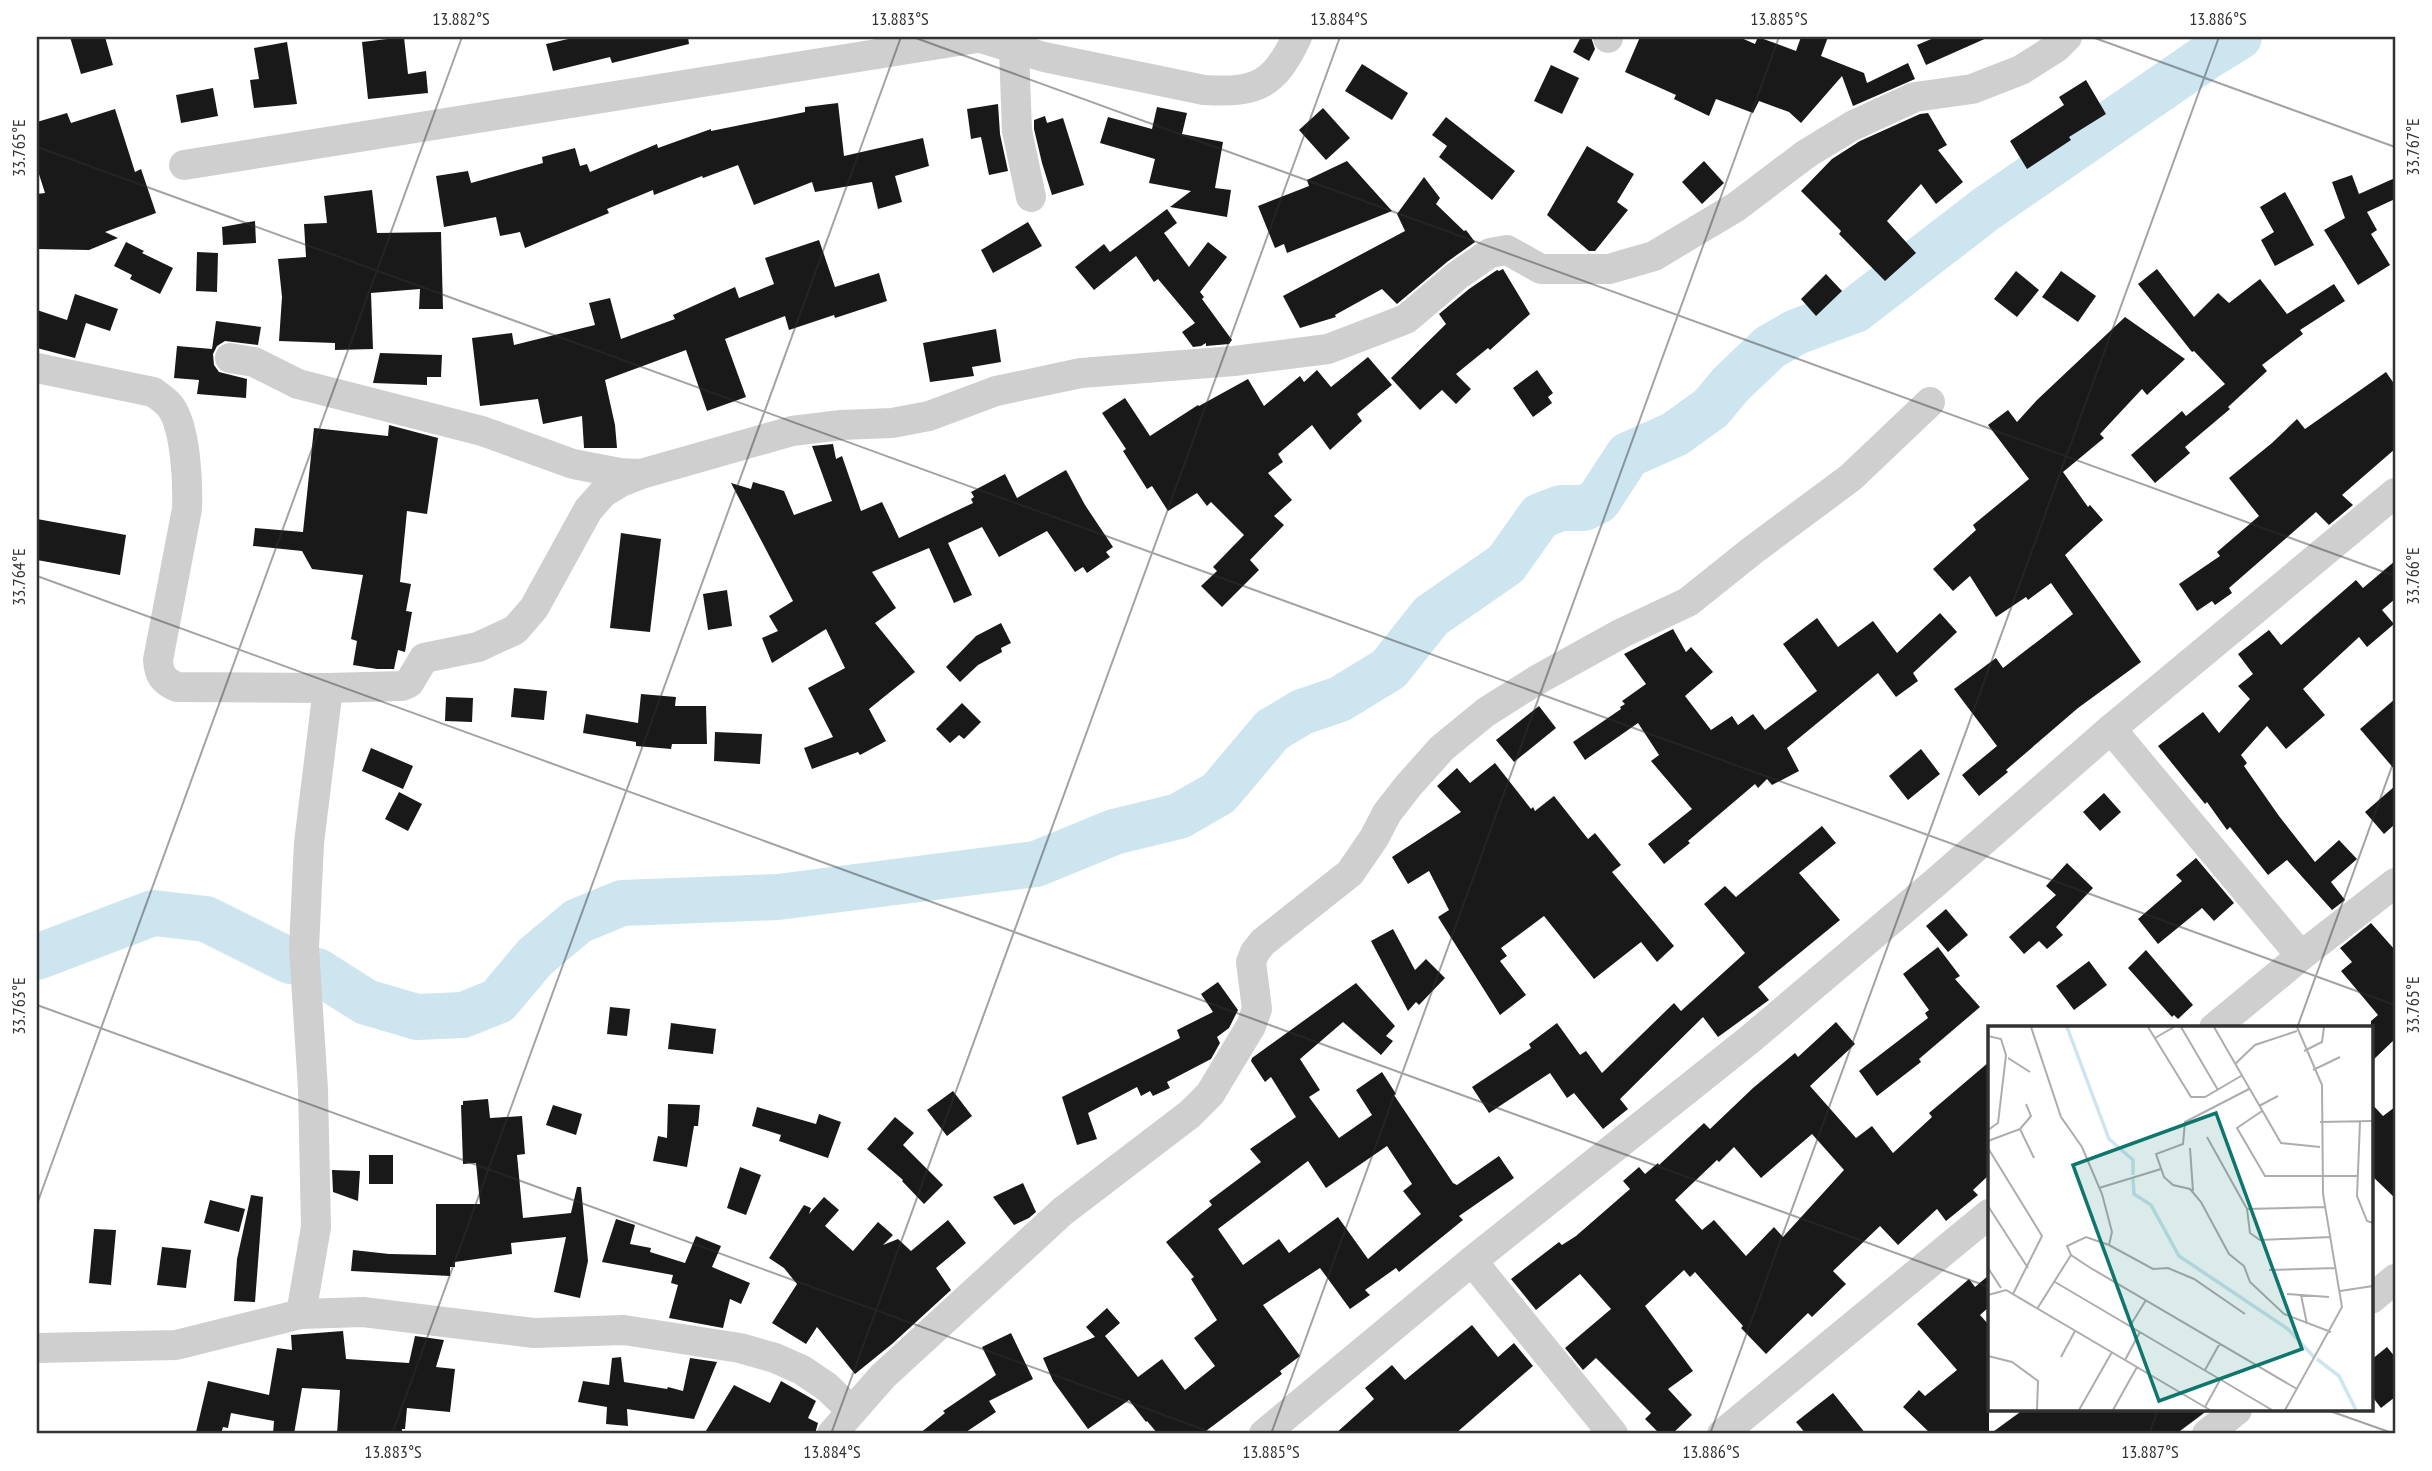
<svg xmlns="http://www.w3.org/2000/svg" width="2432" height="1471" font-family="'PT Sans Narrow',sans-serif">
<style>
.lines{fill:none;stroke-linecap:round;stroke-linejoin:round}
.river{stroke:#cce5ef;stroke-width:46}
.building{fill:#191919;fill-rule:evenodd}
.minor{stroke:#cfcfcf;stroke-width:30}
.ticks{fill:none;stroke:#323232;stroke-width:2;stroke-opacity:0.45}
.inset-river{fill:none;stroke:#cce5ef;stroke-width:3.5}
.inset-road{fill:none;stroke:#adadad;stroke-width:2}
.view{fill:#0f766e;fill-opacity:0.15;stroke:#0f766e;stroke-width:3.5}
.inset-edge{fill:none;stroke:#323232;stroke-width:3.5}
.neatline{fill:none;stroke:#323232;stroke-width:2.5}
.ticks-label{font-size:18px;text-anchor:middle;fill:#323232}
</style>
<rect width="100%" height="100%" fill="#fff"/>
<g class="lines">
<g class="river">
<polyline points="37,957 153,913 206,919 290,961"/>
<polyline points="317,971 366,1002 417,1017 463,1015 498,1001 535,957 578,921 622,903 778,897 1036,864 1114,832 1179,816 1219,793 1272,730 1302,712 1340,699 1389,669 1431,616 1506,564 1540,516 1561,508 1584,508 1598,501 1628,455 1675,434 1711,408 1731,384 1770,347 1796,332 1855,310 1986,209 2205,58 2239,37"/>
</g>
</g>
<g class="building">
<polygon points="70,37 105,37 113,65 81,74"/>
<polygon points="404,37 408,74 426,71 428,93 368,99 362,42"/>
<polygon points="577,37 688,37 689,44 612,63 610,57 553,71 546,44"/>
<polygon points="1581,37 1591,37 1595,49 1589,61 1573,52"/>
<polygon points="1640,37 1739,37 1755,44 1758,37 1796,51 1801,37 1828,37 1821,56 1864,73 1867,83 1908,63 1915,79 1853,106 1842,76 1801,123 1789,112 1759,101 1753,113 1716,99 1709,116 1674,99 1676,95 1625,72"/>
<polygon points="1936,37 1989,37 1926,65 1917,45"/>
<polygon points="287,42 297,104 254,108 250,80 259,79 254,48"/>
<polygon points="1362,64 1408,93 1392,120 1345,91"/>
<polygon points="1551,65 1579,78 1562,114 1534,101"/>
<polygon points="2086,80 2106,114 2069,137 2071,140 2027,169 2010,141 2064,105 2059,97"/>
<polygon points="213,88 218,116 181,123 176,95"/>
<polygon points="838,103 844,156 923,138 929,166 895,176 902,202 878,209 872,182 815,192 812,182 754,205 738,165 703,178 702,176 654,195 653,190 607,209 609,213 525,248 520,232 500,236 496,217 444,227 436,176 468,171 471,183 543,163 542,157 575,148 580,166 587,164 590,172 657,144 658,148 711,129 711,131 805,112 805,107"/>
<polygon points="998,104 1000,134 1008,171 989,175 981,137 971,139 967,109"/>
<polygon points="1157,107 1187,113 1182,134 1223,142 1215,188 1231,190 1227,217 1170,207 1191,191 1149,183 1155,159 1100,143 1108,117 1152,129"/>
<polygon points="1323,108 1350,138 1326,160 1299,130"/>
<polygon points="115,109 135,172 141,169 156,213 105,232 118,238 89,250 37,249 37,194 45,193 37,168 37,122 67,113 71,123"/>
<polygon points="1928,113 1947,145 1938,150 1963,182 1936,204 1921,184 1887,221 1916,253 1885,281 1839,234 1841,231 1801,191 1832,159 1860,141 1920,114"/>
<polygon points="1045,116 1047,123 1063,118 1084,185 1052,195 1042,163 1034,129 1034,120"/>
<polygon points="1446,117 1515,171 1492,200 1439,157 1447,146 1432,135"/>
<polygon points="1587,146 1634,174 1617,202 1628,210 1595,251 1589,251 1547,215"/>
<polygon points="1347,161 1392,211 1287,253 1284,244 1275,248 1258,206 1309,186 1307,180"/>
<polygon points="1704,161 1724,183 1702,204 1682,182"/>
<polygon points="2352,175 2359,194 2395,178 2395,199 2367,212 2377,230 2371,234 2390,265 2358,285 2324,230 2345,218 2332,182"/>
<polygon points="1424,177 1440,198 1436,204 1464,231 1466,230 1475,242 1447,262 1397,304 1382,289 1335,315 1336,317 1300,328 1283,296 1405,231 1397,214"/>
<polygon points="372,190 377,233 441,232 443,309 419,309 420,289 371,293 373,349 335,350 335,343 279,341 282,297 278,259 306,257 304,224 327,223 324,196"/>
<polygon points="2285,192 2314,245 2275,266 2261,240 2274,232 2260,207"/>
<polygon points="1167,209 1177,223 1164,233 1189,267 1208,242 1227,257 1200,292 1204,297 1202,299 1232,340 1229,344 1206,346 1206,343 1201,346 1193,347 1182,332 1195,323 1158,279 1154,282 1136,256 1094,290 1075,267 1104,244 1110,252"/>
<polygon points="255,221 256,243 223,245 222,227"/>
<polygon points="1028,222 1042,246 993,273 981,250"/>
<polygon points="819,240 835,287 879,273 887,301 835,318 834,315 789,330 785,316 725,339 746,397 707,411 686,350 605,380 615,425 617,448 584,448 582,416 543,424 538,399 480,406 472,338 512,333 514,345 595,325 589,303 610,298 621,339 675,319 673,315 735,287 739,298 774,284 765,258"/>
<polygon points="126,242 144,251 142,253 173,268 160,294 130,279 132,275 114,266"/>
<polygon points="197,252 218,253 217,292 196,291"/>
<polygon points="1503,269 1530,314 1490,350 1488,348 1456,374 1471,389 1456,404 1442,390 1420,410 1391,378 1446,324 1439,314 1469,289 1497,270 1499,271"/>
<polygon points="2157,269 2194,317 2218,293 2229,303 2260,279 2287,314 2334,284 2345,301 2300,330 2303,334 2262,365 2267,371 2228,407 2230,409 2185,447 2190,453 2155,483 2131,455 2182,411 2186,416 2225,384 2194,351 2192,352 2138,284"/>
<polygon points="2016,271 2039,290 2017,317 1994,299"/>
<polygon points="2061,271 2096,296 2078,322 2042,297"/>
<polygon points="1826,274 1842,291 1816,316 1801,299"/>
<polygon points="75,294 118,309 110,331 86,323 75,358 37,348 37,310 67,320"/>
<polygon points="2125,317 2185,359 2147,395 2142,389 2100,434 2104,438 2063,472 2088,507 2090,505 2103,520 2065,555 2141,662 2078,708 2006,770 2008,772 1979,796 1962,775 1997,746 1954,689 1996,658 2003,668 2073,614 2051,583 2028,600 2026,597 1996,617 1970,576 1953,591 1933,569 1976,530 1973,525 2029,479 1988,425 2008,410 2017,422 2037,400"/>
<polygon points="216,321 261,327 258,345 225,341 217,346 213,354 214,365 219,372 247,379 246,398 197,394 199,380 174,378 177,346 212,349"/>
<polygon points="996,329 1001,362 972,367 974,376 930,382 923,343"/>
<polygon points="380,353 442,355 441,377 427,377 427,385 373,383"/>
<polygon points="1368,357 1392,385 1357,414 1362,421 1330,450 1312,425 1278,454 1283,462 1268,473 1292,500 1274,516 1284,525 1250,560 1259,570 1222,607 1201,586 1217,571 1213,567 1244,535 1211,502 1207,506 1197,493 1168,511 1152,486 1147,489 1123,451 1126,449 1102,413 1125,398 1150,436 1198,405 1199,406 1248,379 1264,406 1300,376 1304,382 1317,370 1331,387"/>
<polygon points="1537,370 1553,393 1548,397 1552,403 1533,417 1513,388"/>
<polygon points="2386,372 2395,385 2395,449 2342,495 2353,505 2329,525 2316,512 2229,588 2232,593 2215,605 2212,601 2197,611 2179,584 2220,556 2217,552 2259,516 2229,478 2272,443 2297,419 2305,429"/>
<polygon points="389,425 438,438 427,514 407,511 400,582 411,584 406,611 412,612 405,652 398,650 394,669 377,669 353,665 357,641 351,639 363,575 312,569 302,551 253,546 255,528 303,532 314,428 388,436"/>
<polygon points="833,444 836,459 842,456 861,511 882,502 899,538 973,503 971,499 974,497 971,492 1005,474 1017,498 1066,470 1085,505 1113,547 1106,552 1110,557 1087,573 1083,567 1075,572 1047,531 999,557 982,527 948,543 972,595 954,603 929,548 872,572 896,608 875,623 915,672 869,709 886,741 860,755 858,752 812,769 804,748 833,737 808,688 845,668 826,629 772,663 762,638 778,631 769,616 793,601 731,483 751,489 753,482 784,491 794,515 832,501 812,446"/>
<polygon points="37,519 126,535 120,575 37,560"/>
<polygon points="621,533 661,539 650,632 610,628"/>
<polygon points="2395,561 2395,599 2382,610 2394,624 2367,647 2359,637 2303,689 2325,715 2286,749 2267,726 2241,755 2247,763 2244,766 2279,816 2315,862 2339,840 2357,859 2331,882 2345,900 2332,910 2287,860 2268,875 2230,827 2227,830 2207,802 2205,804 2158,746 2203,712 2219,733 2250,699 2238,686 2253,674 2238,654 2269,630 2281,645 2356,580 2363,588"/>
<polygon points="727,590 732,626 708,630 703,594"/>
<polygon points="1940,613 1957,632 1913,673 1918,681 1896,697 1878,673 1787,748 1799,771 1772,785 1767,779 1758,788 1755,784 1688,841 1690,843 1664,864 1648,844 1692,809 1651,761 1659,755 1638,723 1585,760 1573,742 1621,709 1620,707 1625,704 1622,701 1646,684 1624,654 1673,629 1686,652 1691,647 1713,672 1685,696 1711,730 1732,716 1738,725 1753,714 1765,730 1817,691 1783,644 1817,618 1838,647 1873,621 1897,653"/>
<polygon points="1001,623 1011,643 1001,648 1002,652 978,665 960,682 946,667 976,636"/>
<polygon points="514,688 547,691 544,720 511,717"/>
<polygon points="641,694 676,697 675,706 706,706 707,744 672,744 671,749 636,746 636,742 583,733 586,714 638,723"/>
<polygon points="446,697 473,698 472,722 445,721"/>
<polygon points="2395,699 2395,770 2360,729"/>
<polygon points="962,703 981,722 964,739 959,735 950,743 936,729"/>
<polygon points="1539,706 1556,728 1514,762 1496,740"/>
<polygon points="715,732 762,734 760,764 714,761"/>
<polygon points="371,748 413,766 403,789 362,771"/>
<polygon points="1921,749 1940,774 1908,800 1889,776"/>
<polygon points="1495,763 1531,809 1533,807 1535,811 1554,796 1588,839 1595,833 1621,865 1612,872 1674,946 1657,962 1641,942 1594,979 1544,916 1501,948 1507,956 1500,961 1526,995 1500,1015 1438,917 1449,910 1429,871 1408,884 1392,857 1461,812 1437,786 1457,768 1470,783"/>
<polygon points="2395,786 2395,824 2384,834 2365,812"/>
<polygon points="399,792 422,804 408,831 385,819"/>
<polygon points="2104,793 2121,812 2100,831 2083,812"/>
<polygon points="1822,826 1836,843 1799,873 1840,920 1758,987 1769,1000 1718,1037 1703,1017 1620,1099 1628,1109 1603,1129 1574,1093 1567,1098 1550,1073 1489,1113 1472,1087 1531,1048 1529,1044 1557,1023 1580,1055 1586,1051 1602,1073 1674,1003 1681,1011 1745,953 1704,904 1725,886 1736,897"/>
<polygon points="2196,858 2234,903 2214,921 2202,908 2158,944 2138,919 2182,881 2176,875"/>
<polygon points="2067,863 2093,888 2056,927 2063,935 2047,949 2039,941 2024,954 2009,937 2056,895 2046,886"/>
<polygon points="1946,909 1968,935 1948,952 1926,926"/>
<polygon points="2371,923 2395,950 2395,1039 2371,1062 2371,1021 2378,1015 2341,971 2352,962 2340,948"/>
<polygon points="1393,929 1415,970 1426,959 1445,978 1419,1005 1416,1002 1408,1011 1371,941"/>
<polygon points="1938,947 1960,976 1955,979 1980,1007 1919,1059 1921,1062 1877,1096 1859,1071 1928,1018 1925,1013 1929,1010 1903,974"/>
<polygon points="2146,950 2193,1005 2178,1019 2174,1015 2172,1017 2128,968"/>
<polygon points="2089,961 2107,985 2074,1010 2056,986"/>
<polygon points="1218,982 1238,1010 1229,1028 1217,1037 1220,1043 1211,1059 1167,1082 1170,1088 1153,1096 1150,1091 1141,1096 1137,1087 1088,1113 1097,1139 1077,1145 1062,1097 1180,1038 1177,1030 1213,1012 1201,994"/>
<path d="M1356 983 1395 1026 1386 1036 1393 1041 1381 1055 1343 1022 1300 1059 1320 1090 1309 1097 1339 1138 1372 1115 1356 1090 1382 1072 1396 1094 1394 1095 1453 1183 1457 1185 1499 1156 1514 1178 1459 1216 1463 1220 1399 1272 1396 1268 1365 1290 1370 1295 1350 1309 1320 1268 1263 1305 1300 1356 1280 1371 1282 1374 1202 1434H1158L1147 1421 1146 1422 1129 1400 1088 1429 1053 1381 1043 1358 1095 1337 1086 1327 1107 1308 1120 1323 1105 1336 1138 1377 1162 1359 1185 1390 1215 1366 1194 1338 1217 1320 1191 1279 1194 1277 1166 1242 1212 1205 1209 1201 1261 1162 1250 1149 1296 1117 1271 1077 1265 1082 1251 1061 1252 1058ZM1387 1146 1412 1184 1403 1191 1421 1214 1368 1259 1338 1217 1289 1253 1279 1239 1243 1265 1218 1229 1308 1161 1326 1188Z"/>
<polygon points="610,1007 630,1009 627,1036 607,1034"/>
<path d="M1836 1022 1855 1044 1810 1086 1856 1138 1872 1126 1893 1153 1932 1117 1929 1113 1989 1062V1175L1973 1190 1978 1195 1946 1221 1937 1209 1898 1245 1880 1226 1833 1271 1846 1284 1812 1317 1808 1313 1766 1354 1741 1328 1743 1326 1695 1272 1690 1277 1684 1270 1645 1306 1693 1371 1668 1389 1692 1415 1672 1434H1660L1645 1419 1651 1413 1596 1358 1583 1370 1565 1348 1611 1309 1580 1274 1536 1310 1511 1279 1559 1242 1562 1245 1576 1236 1630 1189 1623 1181 1639 1167 1645 1174 1658 1163 1659 1165 1704 1123 1710 1129 1753 1088 1795 1053 1798 1057ZM1812 1134 1844 1170 1783 1237 1774 1227 1746 1256 1714 1220 1702 1230 1675 1200 1717 1160 1719 1162 1734 1147 1761 1178Z"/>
<polygon points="671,1023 716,1029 713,1054 668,1049"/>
<polygon points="953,1091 972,1116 947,1136 927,1110"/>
<polygon points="488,1099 490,1118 522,1116 525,1154 517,1155 523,1218 571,1213 577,1187 581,1187 588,1261 580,1298 554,1292 566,1237 511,1243 512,1254 455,1262 455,1267 450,1267 450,1276 351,1271 353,1250 389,1254 436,1255 436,1204 480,1204 476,1163 463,1164 461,1105 463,1105 463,1101"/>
<polygon points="2371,1103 2383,1116 2395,1107 2395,1198 2371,1175"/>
<polygon points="668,1104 700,1105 698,1126 694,1126 687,1167 653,1161 658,1136 667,1138"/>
<polygon points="553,1105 582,1114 576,1135 546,1125"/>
<polygon points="757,1107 816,1124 819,1114 841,1122 828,1158 779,1141 781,1135 752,1126"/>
<polygon points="895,1117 914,1133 903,1145 943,1185 924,1204 902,1181 903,1180 867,1149"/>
<rect x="369" y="1155" width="24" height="29"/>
<polygon points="740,1167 761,1175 746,1215 727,1208"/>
<polygon points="332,1170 360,1171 358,1201 333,1192"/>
<polygon points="1023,1183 1036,1212 1029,1218 1014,1225 993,1197"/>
<polygon points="251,1195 263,1197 255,1302 234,1301 237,1259"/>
<polygon points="824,1197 839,1210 825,1226 853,1251 878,1222 893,1235 883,1245 898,1239 911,1251 948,1220 966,1243 936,1268 951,1290 892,1344 855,1374 817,1327 806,1344 772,1323 797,1284 784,1268 769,1258 804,1205 811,1208 809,1214"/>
<polygon points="210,1200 245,1209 239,1232 204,1223"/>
<polygon points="616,1219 635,1225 630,1244 651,1248 650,1252 685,1263 696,1236 721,1246 712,1267 750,1283 741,1304 730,1299 723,1328 669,1318 678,1285 671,1283 673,1275 602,1262"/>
<polygon points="94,1229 116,1230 111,1285 89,1283"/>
<polygon points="162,1247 191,1250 186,1288 157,1285"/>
<polygon points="1989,1275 1989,1307 1980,1315 1989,1325 1989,1434 1931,1434 1903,1407 1919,1390 1925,1396 1957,1370 1917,1324 1969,1279 1975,1287"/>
<polygon points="1472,1325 1498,1357 1514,1343 1533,1366 1455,1434 1335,1434 1374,1399 1365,1388 1392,1365 1405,1380"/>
<polygon points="343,1331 346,1359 409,1363 415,1336 444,1340 436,1367 455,1369 450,1412 407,1408 405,1429 402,1429 402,1434 337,1434 340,1390 302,1388 294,1434 273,1434 274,1421 231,1413 228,1428 223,1427 221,1434 196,1432 208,1381 269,1395 277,1348 292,1350 291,1335"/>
<polygon points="1011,1333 1033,1379 989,1401 996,1412 963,1434 919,1434 945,1413 943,1411 996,1375 982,1347"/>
<polygon points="2387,1347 2395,1357 2395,1397 2381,1408 2371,1395 2371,1360"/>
<polygon points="621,1357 624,1382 667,1389 668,1387 683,1391 690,1358 717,1362 694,1419 627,1409 628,1426 606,1424 607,1407 578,1402 583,1381 609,1385 612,1358"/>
<polygon points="781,1381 816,1401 808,1418 818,1423 815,1434 704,1434 734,1385 770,1403"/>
<polygon points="1833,1393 1866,1434 1806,1434 1796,1422"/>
<polygon points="2023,1410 2208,1410 2176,1434 1990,1434"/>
</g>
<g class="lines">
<g class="minor">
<path d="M977 37 1044 57 1204 90C1256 93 1274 86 1297 37"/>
<polyline points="1608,38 1608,37"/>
<polyline points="1014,49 1017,131 1031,197"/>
<polyline points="184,165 977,38"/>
<polyline points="230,358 254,362 298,384 482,431 573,464 620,473 640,474"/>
<path d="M37 368 153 392C159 396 165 400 170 406 186 427 188 483 187 509L158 660C159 675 163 681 177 687L328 688 402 686 409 683 424 658 478 647 515 630 534 608 588 510 603 493 621 482 641 474 792 431 841 425 892 423 929 416 996 391 1081 373 1234 361 1328 349 1406 319 1458 275 1490 253 1507 250 1541 269H1609L1654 256 1736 207 1806 154 1852 126 1915 97 1972 89 2021 70 2057 47 2067 37"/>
<polyline points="2111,729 2301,956"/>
<polyline points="2214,1028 2301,956 2395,883"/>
<polyline points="1472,1261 1613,1434"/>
<polyline points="2371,1299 2395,1279"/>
<polyline points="301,1314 316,1227 313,1089 304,948 309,843 328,688"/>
<polyline points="37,1348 176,1345 301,1314 363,1312 534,1333 624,1330 740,1348 775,1358 802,1370 827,1387 852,1411"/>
<polyline points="832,1434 883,1376 1063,1211 1190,1114 1210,1094 1251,1026 1257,1009 1251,962 1255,952 1263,942 1350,873 1374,838 1387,813 1408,786 1442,748 1486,712 1537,680 1622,633 1688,602 1753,550 1850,478 1930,402"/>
<polyline points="1264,1434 1472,1261 1749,1040 1936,882 2111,729 2395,493"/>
<polyline points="1722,1434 1989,1214"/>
<polyline points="2207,1434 2237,1410"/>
</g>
</g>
<path class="ticks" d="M913 37 2395 576M2092 37 2395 147M37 147 2395 1005M37 576 1989 1287M37 1005 1216 1434M2297 1028 2395 758M37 1204 462 37M2327 1410 2395 1434M392 1434 901 37M831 1434 1340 37M1271 1434 1779 37M1710 1434 2219 37M2149 1434 2158 1410"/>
<g transform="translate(1988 1026)">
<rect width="385" height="385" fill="#fff"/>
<path class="inset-river" d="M79 1 121 113 145 134V149M145 152 146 168 163 179 191 230 300 303 326 331M329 333 351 350 368 384"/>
<path class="inset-road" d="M43 1 73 91 94 121 114 168 124 206 121 219M160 1 203 71H217L253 50M193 1 230 64M226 1 293 117 332 121M0 10 13 13 18 29 10 97 0 104M167 12 186 1M316 25 334 16 336 1M20 32 42 46M247 38 267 19 309 5M325 44 352 31M261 63 197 96 195 118 168 128 176 151 185 159 202 163 213 176 241 228 256 240 262 256 296 288 343 306M271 80 290 70M274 85 249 102 277 150H369M332 96 385 95M372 96 369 170 379 195 385 197M32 103 43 90 38 78M219 111 259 183M0 115 32 103 46 132M0 122 54 210 25 268M202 122 205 165M111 162 173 143M0 180 40 242M337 181 259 183 262 207 272 214 342 211M0 242 13 262M281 244 347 242M67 256 284 384M352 265 385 260M299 268 341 271M0 269 18 264 222 384M313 269 319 298M49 283 83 229M257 288 206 253 180 242 165 243 121 219 98 211 79 220 83 229 101 241 309 363M142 300 158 274M0 330 24 336 50 355 49 384M73 331 87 305M137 334 152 306M217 344 232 317M217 381 232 354M91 384 124 326M125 384 149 341M297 384 354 281 335 168 334 59 309 1"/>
<path class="view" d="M228 87 314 323 171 375 85 139Z"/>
<rect width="385" height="385" class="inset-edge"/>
</g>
<rect width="2432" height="1471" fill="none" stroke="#ffffff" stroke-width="77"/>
<rect x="38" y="38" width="2356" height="1394" class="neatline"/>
<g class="ticks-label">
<text x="461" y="25">13.882°S</text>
<text x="900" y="25">13.883°S</text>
<text x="1339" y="25">13.884°S</text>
<text x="1779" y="25">13.885°S</text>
<text x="2218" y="25">13.886°S</text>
<text transform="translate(2413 147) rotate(-90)" y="6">33.767°E</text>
<text transform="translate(19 148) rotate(-90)" y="6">33.765°E</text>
<text transform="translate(2413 576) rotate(-90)" y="6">33.766°E</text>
<text transform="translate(19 577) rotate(-90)" y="6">33.764°E</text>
<text transform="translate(2413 1005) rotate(-90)" y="6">33.765°E</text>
<text transform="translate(19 1006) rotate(-90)" y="6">33.763°E</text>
<text x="393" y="1458">13.883°S</text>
<text x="832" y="1458">13.884°S</text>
<text x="1271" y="1458">13.885°S</text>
<text x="1711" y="1458">13.886°S</text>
<text x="2150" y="1458">13.887°S</text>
</g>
</svg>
